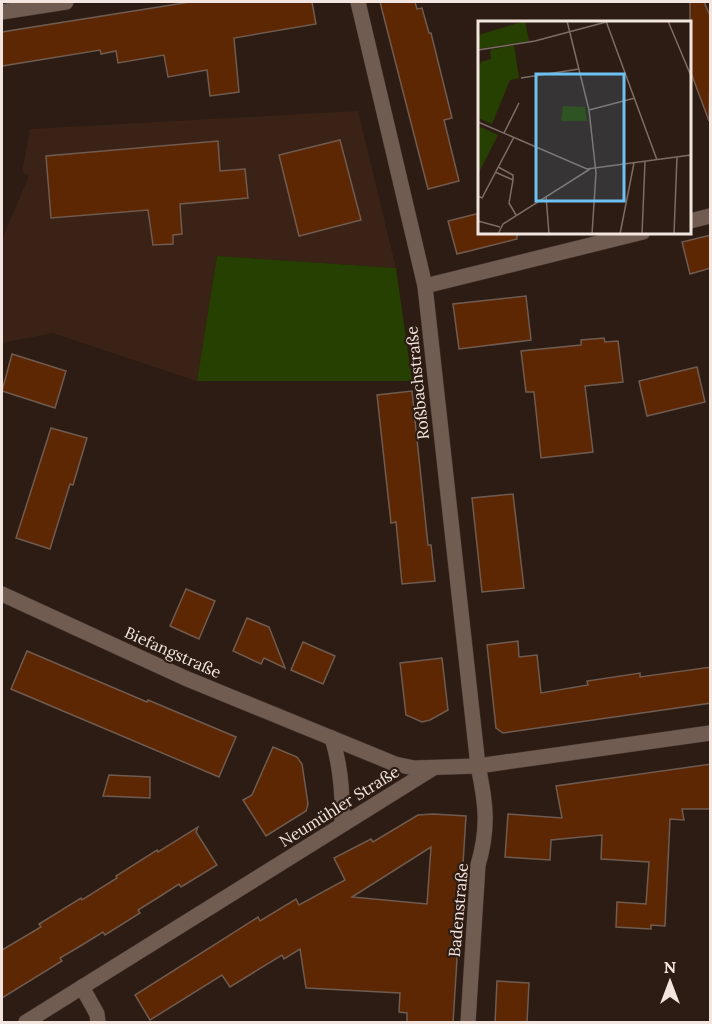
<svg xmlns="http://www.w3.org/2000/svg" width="712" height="1024" font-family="Lora,serif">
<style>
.built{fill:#3a2216}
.green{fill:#264001}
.building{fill:#5d2703;stroke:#6f5b50;stroke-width:1.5;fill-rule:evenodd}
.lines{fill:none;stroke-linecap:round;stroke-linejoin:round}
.street-casing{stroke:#463732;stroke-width:16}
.secondary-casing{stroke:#463732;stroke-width:16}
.street{stroke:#715c52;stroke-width:15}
.secondary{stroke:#715c52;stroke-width:15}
.labels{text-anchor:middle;stroke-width:4.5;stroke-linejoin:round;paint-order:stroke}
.street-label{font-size:16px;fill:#f3e6e0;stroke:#2d1c13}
.inset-road{fill:none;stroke:#7c6d65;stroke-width:1.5}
.view{fill:#6ec2f3;fill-opacity:0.15;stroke:#6ec2f3;stroke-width:3}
.inset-edge{fill:none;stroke:#f3e6e0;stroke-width:3}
</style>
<rect width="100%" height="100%" fill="#2d1c13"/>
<polygon class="built" points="358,111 396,268 217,256 197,381 53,333 2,343 2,239 29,176 22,172 30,129"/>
<polygon class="green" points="217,256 396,268 412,381 197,381"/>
<g class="building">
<polygon points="190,2 312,2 316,24 234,38 239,92 210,96 207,70 168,77 164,55 118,63 116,51 101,54 100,50 2,66 2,32"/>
<polygon points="380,2 415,2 417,9 422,8 429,33 431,33 452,118 444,120 459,181 428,189"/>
<polygon points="690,2 704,2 711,18 709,121 690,70"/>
<polygon points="340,140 361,220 299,236 279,155"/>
<polygon points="218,141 220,171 245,169 248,198 180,204 182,234 173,235 173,244 153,245 148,210 51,218 46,156"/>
<polygon points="480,213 480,232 517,232 517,239 457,254 448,221"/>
<polygon points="711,235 711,268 690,274 682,242"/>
<polygon points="526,296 531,340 459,349 453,304"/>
<polygon points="604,338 605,342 618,341 623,382 585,386 593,452 541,458 534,392 526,392 521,351 581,345 581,340"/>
<polygon points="12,354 66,371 55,408 2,391"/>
<polygon points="697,367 705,402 647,416 639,381"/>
<polygon points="412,391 428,545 431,545 435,581 402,584 396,522 391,523 377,395"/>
<polygon points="51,428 87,438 73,485 70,484 50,549 16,538"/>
<polygon points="513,494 524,588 482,592 472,498"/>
<polygon points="186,589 215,601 199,639 170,626"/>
<polygon points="247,618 269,627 285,668 264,658 261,664 233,651"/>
<polygon points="518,641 519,657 537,655 541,693 588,685 587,681 640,673 640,677 711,667 711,703 503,733 496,728 487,645"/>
<polygon points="303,642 335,656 323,684 291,670"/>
<polygon points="27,651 147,702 148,700 236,737 219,777 11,689"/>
<polygon points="442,658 448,710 430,720 422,722 406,715 400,663"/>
<polygon points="273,747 297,757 302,764 308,804 306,811 266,836 243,800 252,795"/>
<polygon points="711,764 711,809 682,809 684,820 670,819 665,926 651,925 651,929 616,927 617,902 646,904 649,862 601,859 602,835 551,840 550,860 505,857 508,814 562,818 556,786"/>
<polygon points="109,775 150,777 150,798 103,796"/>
<path d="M433 814 466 816 453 1023H407V1013L399 1012 400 993 306 988 300 949 284 959 282 955 230 987 222 975 150 1020 135 995 258 917 260 921 296 899 299 905 345 880 334 858 371 839 373 842 418 815ZM431 847 427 904 352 897Z"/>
<polygon points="198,827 196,832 217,865 181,887 179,884 159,897 138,910 140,913 105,935 103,932 82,945 60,958 62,961 2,998 2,950 41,927 39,924 81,898 82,900 117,878 116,876 157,850 158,852"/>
<polygon points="497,981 529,983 527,1023 495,1023"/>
</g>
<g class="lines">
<defs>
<g id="street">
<path d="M358 2 425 286 478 766C486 803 489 828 478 865L468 1022"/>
<polyline points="2,12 66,2"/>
<polyline points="690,221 710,216"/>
<polyline points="425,286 643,232"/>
<path d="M332 738C341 767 343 794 342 824"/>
<polyline points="82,987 97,1014 98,1022"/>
<polyline points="26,1022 432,769"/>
</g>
<polyline id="secondary" points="2,594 185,678 395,764 414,768 478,766 710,733"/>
</defs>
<use href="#street" class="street-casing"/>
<use href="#secondary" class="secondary-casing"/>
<use href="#street" class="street"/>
<use href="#secondary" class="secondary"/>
</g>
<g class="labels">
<g class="street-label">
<text transform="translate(417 383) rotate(-96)" y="6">Roßbachstraße</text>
<text transform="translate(173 652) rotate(24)" y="6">Biefangstraße</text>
<text transform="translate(339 806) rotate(-32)" y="6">Neumühler Straße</text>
<text transform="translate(458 910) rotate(-85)" y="6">Badenstraße</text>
</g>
</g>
<g transform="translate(478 21)">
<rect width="213" height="213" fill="#2d1c13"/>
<path d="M47 0 51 20 0 28V14ZM36 24 41 57 32 59 14 103 0 97V47L3 41 13 38 12 29ZM85 85 107 86 109 100H83ZM0 105 20 114 0 153Z" fill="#264001"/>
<path class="inset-road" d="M89 0 111 89 118 152 114 213M128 0 179 139M190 0 213 55M0 29 57 20 132 0M43 57 101 48M111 89 157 77M0 101 109 148 213 134M26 112 41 82M20 146 35 154V159M17 151 35 159 31 182 38 194M0 175 4 177 36 116M68 175 71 213M0 200 22 206M20 213 25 203 112 148M142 213 156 142M164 213 167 141M196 213 199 136"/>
<path class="view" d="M58 53H146V180H58Z"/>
<rect width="213" height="213" class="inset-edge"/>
</g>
<rect width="712" height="1024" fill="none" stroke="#f3e6e0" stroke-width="6"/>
<g transform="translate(670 982)" stroke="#2d1c13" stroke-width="4.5" paint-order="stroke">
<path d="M0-4.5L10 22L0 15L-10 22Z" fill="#f3e6e0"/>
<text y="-9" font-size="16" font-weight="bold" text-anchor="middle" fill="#f3e6e0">N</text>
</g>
</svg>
